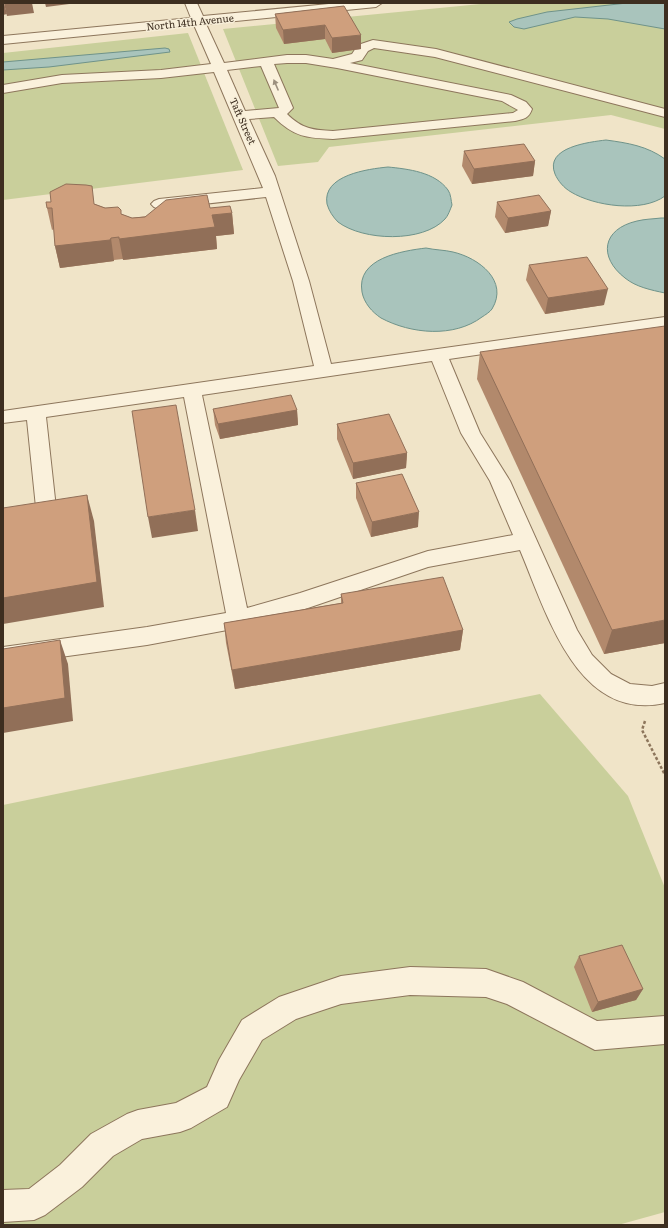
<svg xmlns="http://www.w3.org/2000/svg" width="668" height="1228" font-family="Literata,serif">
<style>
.green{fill:#c9cf9b}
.water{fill:#a9c4bc;stroke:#6f938a}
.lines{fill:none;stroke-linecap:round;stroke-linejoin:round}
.minor-casing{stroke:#8d765c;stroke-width:2}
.path{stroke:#8d765c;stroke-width:2.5;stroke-dasharray:3 2;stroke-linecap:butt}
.minor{fill:#faf1dc;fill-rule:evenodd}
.wall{fill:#b2896c}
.shaded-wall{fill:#916f58}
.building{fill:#cf9f7d;stroke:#916f58}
.oneway{fill:#9c907e}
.labels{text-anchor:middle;stroke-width:3;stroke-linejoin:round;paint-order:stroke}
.far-street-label{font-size:10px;fill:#3d2e20;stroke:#f7eed8}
</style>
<rect width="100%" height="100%" fill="#f0e4c8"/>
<g class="green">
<polygon points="491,3 665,3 665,129 611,115 329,147 318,162 278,166 223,29"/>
<polygon points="188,33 243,170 3,200 3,53"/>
<polygon points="540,694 628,796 665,888 665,1212 618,1225 3,1225 3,805"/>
</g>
<g class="water">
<polygon points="627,3 665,3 665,29 608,19 575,17 524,29 514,27 509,22 517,19 547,12"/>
<polygon points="165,48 169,49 170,52 49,67 3,70 3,62"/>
<path d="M606 140C628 143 647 146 665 159V196C642 213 594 206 571 192 564 188 558 181 555 174 544 147 590 142 606 140Z"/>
<path d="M388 167C408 169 435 172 448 190 451 194 451 201 452 205 450 210 448 216 445 219 423 243 363 241 338 222 333 217 329 211 327 204 322 175 368 169 388 167Z"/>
<path d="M661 218H665V293C651 290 636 287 625 278 598 257 602 229 637 221 645 219 653 219 661 218Z"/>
<path d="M426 248C435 250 445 250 453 252 479 258 509 281 492 309 490 312 485 315 482 317 454 338 411 334 381 318 372 312 364 303 362 292 356 258 402 251 426 248Z"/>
</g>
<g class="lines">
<defs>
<g id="minor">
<path d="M185 3H197L203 16 339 3H382L376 7 206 24 224 63 287 55H306L333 59 352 54 358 45 373 40 436 49 665 109V117L435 57 374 48 368 51 362 60 350 63 511 95 526 102 532 109C529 118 524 119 515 121L333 139C307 138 294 137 274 117L249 119 275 176 309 281 331 364 665 317V327L449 359 480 433 510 481 577 630 592 655 611 674 630 684 652 686 665 683V703C577 723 546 611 520 550L428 567 302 610 238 628 147 645 3 665V647L147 627 226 613 184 397 46 417 57 517 54 522 47 524 40 522 37 517 27 420 3 423V411L314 366 293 281 266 197 159 209 154 207 151 204 154 201 159 199 263 188 214 72 161 78 62 83 3 93V85L62 75 161 70 211 64 194 25 3 44V36L191 18ZM287 63H306L337 68 502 101 518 110 513 113 333 131C313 130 302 129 287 114L293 108 274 64ZM261 66 279 108 245 111 227 70ZM432 361 461 433 490 481 513 535 428 551 300 593 247 608 202 395Z"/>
<polygon points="410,967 486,969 523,982 597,1021 665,1016 665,1044 595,1050 507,1004 486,997 410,995 341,1004 296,1019 262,1040 239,1080 227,1107 191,1128 180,1132 142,1139 113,1156 82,1187 45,1215 34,1220 3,1222 3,1190 29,1189 60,1165 91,1134 127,1114 138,1110 176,1103 207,1087 219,1060 242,1020 279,997 341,976"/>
</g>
</defs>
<use href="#minor" class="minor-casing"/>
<polyline class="path" points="645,721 642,730 665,775"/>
<use href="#minor" class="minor"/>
</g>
<g class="wall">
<polygon points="344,6 361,49 332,53 325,39 284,44 276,28 275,14"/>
<polygon points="464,151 535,161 533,176 472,184 462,166"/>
<polygon points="497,202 551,211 548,226 505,233 495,217"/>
<polygon points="95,204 132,218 210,208 232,213 234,234 216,236 217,249 123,260 123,259 114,260 114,261 60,268 55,246 54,229 52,230 47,208"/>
<polygon points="529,265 604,305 545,314 526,280"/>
<polygon points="480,352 665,643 604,654 477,379"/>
<polygon points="213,409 297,410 298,425 220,439 215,425"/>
<polygon points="337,424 407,453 406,468 353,479 337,439"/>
<polygon points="356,483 418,527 371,537 356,498"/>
<polygon points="341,594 463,630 460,650 235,689 226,643 224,623 341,603"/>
<polygon points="579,956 643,989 636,1000 592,1012 574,967"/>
</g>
<g class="shaded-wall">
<polygon points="3,3 4,3 7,14 3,15"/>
<polygon points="4,3 32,3 34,13 7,16"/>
<polygon points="45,3 77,3 46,7"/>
<polygon points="325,25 325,39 284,44 283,30"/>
<polygon points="361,35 361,49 332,53 332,38"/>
<polygon points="535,161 533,176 472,184 474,169"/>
<polygon points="551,211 548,226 505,233 508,218"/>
<polygon points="232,213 234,234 216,236 217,249 123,260 119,239 212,215"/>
<polygon points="111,238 114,261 60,268 55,246"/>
<polygon points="608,289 604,305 545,314 548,298"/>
<polygon points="297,410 298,425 220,439 218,424"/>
<polygon points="407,453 406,468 353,479 353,463"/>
<polygon points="87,495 94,521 104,607 3,624 3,598"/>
<polygon points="195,510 198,531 152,538 148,517"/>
<polygon points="419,512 418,527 371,537 372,522"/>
<polygon points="665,620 665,643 604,654 612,630"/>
<polygon points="463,630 460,650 235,689 232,670"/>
<polygon points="60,640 68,664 73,721 3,733 3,708"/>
<polygon points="643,989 636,1000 592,1012 598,1002"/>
</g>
<g class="building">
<polygon points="344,6 361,35 332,38 325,25 283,30 275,14"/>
<polygon points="524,144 535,161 474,169 464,151"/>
<polygon points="66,184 86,185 92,186 94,204 105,208 118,207 121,210 121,214 132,218 145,217 166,200 207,195 210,208 230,206 232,213 212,215 215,227 119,239 119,237 111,238 110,240 55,246 52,208 47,208 46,202 51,202 50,192"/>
<polygon points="539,195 551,211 508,218 497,202"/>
<polygon points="587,257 608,289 548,298 529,265"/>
<polygon points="665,326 665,620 612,630 480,352"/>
<polygon points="291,395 297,410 218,424 213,409"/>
<polygon points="176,405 195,510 148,517 132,411"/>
<polygon points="389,414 407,453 353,463 337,424"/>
<polygon points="402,474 419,512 372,522 356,483"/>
<polygon points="87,495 97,582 3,598 3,508"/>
<polygon points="443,577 463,630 232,670 224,623 343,603 341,594"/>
<polygon points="60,640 65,698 3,708 3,649"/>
<polygon points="622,945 643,989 598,1002 579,956"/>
</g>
<defs><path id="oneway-solid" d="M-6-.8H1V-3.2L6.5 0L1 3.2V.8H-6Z"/></defs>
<use class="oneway" href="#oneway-solid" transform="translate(276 85) rotate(-113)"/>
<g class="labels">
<g class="far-street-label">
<text transform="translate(190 22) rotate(-6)" y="4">North 14th Avenue</text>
<text transform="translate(243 121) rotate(66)" y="4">Taft Street</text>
</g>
</g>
<rect width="668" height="1228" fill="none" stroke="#3d2e20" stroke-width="8"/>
</svg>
